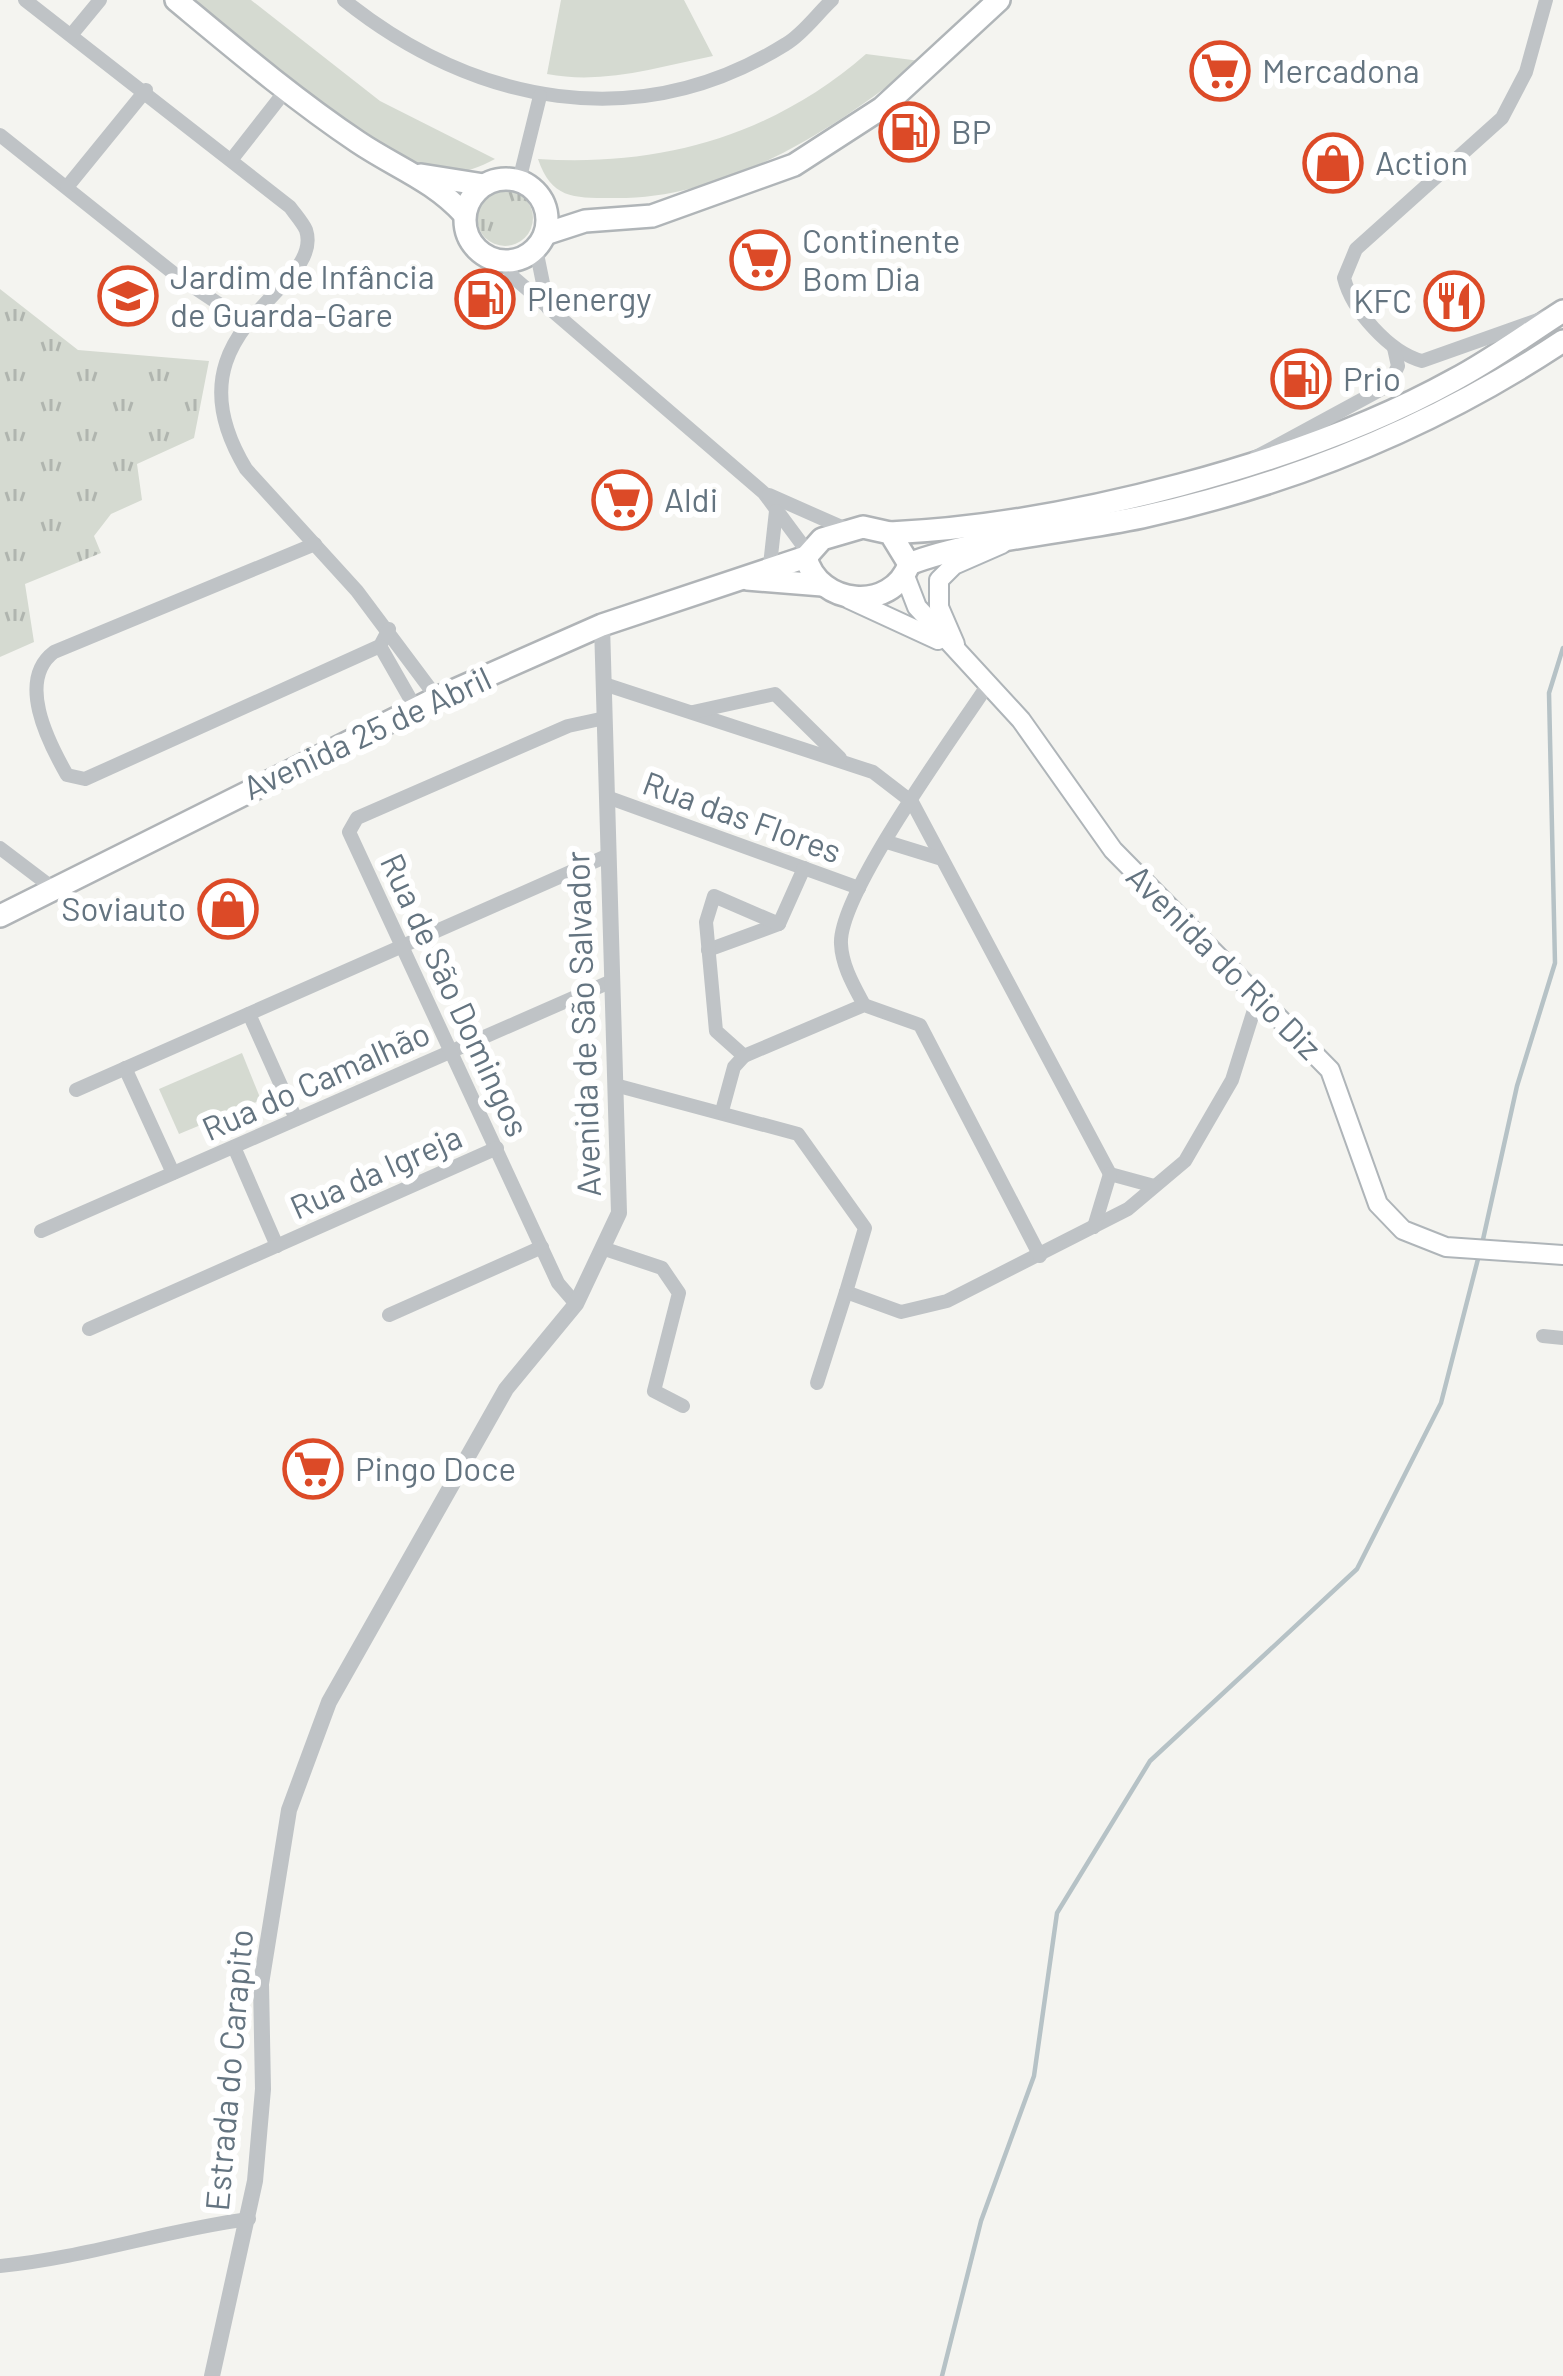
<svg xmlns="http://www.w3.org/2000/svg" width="1563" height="2376" font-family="Barlow,sans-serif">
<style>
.grass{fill:url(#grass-tufts)}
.park{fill:#d5dad1}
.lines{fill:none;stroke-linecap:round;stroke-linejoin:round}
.stream{stroke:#b6c2c6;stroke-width:4.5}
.secondary-casing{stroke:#afb5b9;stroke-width:22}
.primary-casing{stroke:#b0b5b8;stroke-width:26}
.trunk-casing{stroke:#b0b4b7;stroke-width:26}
.minor{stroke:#bfc3c6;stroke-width:14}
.tertiary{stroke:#bfc3c6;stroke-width:16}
.secondary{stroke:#fff;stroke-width:18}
.primary{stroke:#fff;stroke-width:21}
.trunk{stroke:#fff;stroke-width:21}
.labels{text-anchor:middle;stroke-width:12;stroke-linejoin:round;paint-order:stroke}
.poi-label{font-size:33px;fill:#647480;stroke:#fff;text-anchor:start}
.street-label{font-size:33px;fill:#647480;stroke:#fff}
</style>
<defs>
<pattern id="grass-tufts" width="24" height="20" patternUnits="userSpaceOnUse" patternTransform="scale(3)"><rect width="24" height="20" fill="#d5dad1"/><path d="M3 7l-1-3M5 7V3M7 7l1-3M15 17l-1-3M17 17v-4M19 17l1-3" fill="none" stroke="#b0b5af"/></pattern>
</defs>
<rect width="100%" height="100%" fill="#f4f4f0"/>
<g class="grass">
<circle cx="505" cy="218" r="28"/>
<polygon points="0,289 78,350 209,361 194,438 137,464 142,500 111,514 94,536 101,553 25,584 34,642 0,657"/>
</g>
<g class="park">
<path d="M194 0H251L380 101 495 159C474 170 457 176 433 171 351 152 257 55 194 0Z"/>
<path d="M561 0H684L713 56C657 67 604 85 547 74Z"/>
<path d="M866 54 920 61C834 130 725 201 610 198 573 198 551 198 538 159 660 167 772 136 866 54Z"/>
<polygon points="242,1053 261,1100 179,1134 159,1089"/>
</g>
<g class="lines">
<g class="stream">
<polyline points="1482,1244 1517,1086 1555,963 1549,693 1563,648"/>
<polyline points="942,2376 981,2221 1034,2076 1057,1913 1150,1761 1357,1569 1441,1403 1479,1255"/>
</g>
<defs>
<g id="secondary">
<polyline points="905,576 917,607 1021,720 1113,850 1330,1070 1378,1204 1403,1230 1446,1247 1563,1255"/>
<polyline points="849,599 938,640"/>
<polyline points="955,644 939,607 939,580 954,565 1002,544"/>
</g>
<g id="primary">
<path d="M176 0C235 49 294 99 358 142 395 167 433 180 464 214"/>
<polyline points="421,175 484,185"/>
<circle cx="506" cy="220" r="41"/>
<polyline points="545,234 585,221 652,216 794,165 882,108 999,0"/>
</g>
<g id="trunk">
<path d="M863 527 890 533 909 564C892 613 818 606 806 557L822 539Z"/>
<path d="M890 533C1064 525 1302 464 1454 380 1492 360 1527 334 1563 311"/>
<path d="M909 564C973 539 1072 532 1142 517 1292 484 1435 426 1563 341"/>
<polyline points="747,579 822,585"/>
<polyline points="0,916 437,698 602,625 806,557"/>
</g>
</defs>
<use href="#secondary" class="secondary-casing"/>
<use href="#primary" class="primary-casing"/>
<use href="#trunk" class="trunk-casing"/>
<g class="minor">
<path d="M25 0 290 207C295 214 303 223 306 230 326 291 160 327 246 469L357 591 437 698"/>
<path d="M344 0C474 104 637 137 786 44 803 34 817 14 832 0"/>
<polyline points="72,34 100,0"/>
<polyline points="0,135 177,276 246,322"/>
<polyline points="232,159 286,90"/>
<polyline points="519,181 540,96"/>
<polyline points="67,187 146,90"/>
<polyline points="536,249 548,308"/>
<polyline points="506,262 513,277 764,493 807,551"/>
<path d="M1546 317 1422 361C1389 352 1352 310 1344 278L1356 249 1502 118 1526 72 1546 0"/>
<polyline points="1256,457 1389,385 1398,366 1394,348"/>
<polyline points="769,495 846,529"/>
<path d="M315 544 54 652C17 680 47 740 67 775L85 779 380 646 389 629"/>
<polyline points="770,565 776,511"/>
<polyline points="380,646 416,709"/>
<polyline points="604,684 873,772 912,802 1110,1174"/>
<polyline points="693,712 775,694 840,758"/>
<polyline points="607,797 859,888"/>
<polyline points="887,842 942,859"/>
<polyline points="0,848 54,889"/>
<polyline points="708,950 779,924"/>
<path d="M864 1005C854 986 842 966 841 944 838 894 957 732 989 683"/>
<polyline points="249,1014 296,1119"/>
<polyline points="744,1056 716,1031 706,922 714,896 779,924 804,868"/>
<polyline points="125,1068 173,1173"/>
<polyline points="615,1085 798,1134 865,1228 846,1292 901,1312 947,1301 1128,1209 1185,1161 1232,1080 1259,994"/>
<polyline points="76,1090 609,855"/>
<polyline points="722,1111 734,1067 744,1056 864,1005 920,1025 1040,1256"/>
<polyline points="234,1147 277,1246"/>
<polyline points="1110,1174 1154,1186"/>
<polyline points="1094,1227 1110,1174"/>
<polyline points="41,1231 612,981"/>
<polyline points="602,1248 662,1268 679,1293 654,1391 683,1406"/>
<polyline points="576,1304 558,1283 349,832 357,818 568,726 605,718"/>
<polyline points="389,1315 542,1247"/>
<polyline points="89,1329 497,1148"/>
<polyline points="1543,1336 1563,1338"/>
<polyline points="817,1383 846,1292"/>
<path d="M0 2266C85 2258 164 2230 249 2219"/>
</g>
<polyline class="tertiary" points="212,2376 255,2181 263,2089 261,1984 289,1810 329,1702 506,1389 576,1304 619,1213 602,625"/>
<use href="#secondary" class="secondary"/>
<use href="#primary" class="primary"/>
<use href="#trunk" class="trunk"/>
</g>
<defs>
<symbol id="supermarket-ring" viewBox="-11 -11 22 22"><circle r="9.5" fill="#fff" stroke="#dc4a27" stroke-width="1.5"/><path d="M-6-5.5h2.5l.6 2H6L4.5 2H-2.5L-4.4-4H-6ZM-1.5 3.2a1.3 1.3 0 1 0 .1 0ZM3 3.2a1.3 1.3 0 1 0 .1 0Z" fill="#dc4a27"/></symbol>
<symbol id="fuel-ring" viewBox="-11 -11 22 22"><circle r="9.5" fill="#fff" stroke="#dc4a27" stroke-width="1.5"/><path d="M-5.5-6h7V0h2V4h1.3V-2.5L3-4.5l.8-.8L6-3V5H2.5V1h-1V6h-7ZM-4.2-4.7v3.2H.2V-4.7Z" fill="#dc4a27"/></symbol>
<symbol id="shop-ring" viewBox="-11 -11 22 22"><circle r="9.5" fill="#fff" stroke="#dc4a27" stroke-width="1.5"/><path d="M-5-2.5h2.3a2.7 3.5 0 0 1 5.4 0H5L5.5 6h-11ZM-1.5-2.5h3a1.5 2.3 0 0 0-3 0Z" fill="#dc4a27"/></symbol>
<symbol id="school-ring" viewBox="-11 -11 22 22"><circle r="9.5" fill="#fff" stroke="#dc4a27" stroke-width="1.5"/><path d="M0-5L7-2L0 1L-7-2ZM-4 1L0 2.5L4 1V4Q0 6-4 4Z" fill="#dc4a27"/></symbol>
<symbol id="restaurant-ring" viewBox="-11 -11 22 22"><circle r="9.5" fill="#fff" stroke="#dc4a27" stroke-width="1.5"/><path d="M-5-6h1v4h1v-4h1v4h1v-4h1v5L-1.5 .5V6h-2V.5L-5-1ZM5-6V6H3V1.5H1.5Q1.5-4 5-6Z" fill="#dc4a27"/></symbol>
</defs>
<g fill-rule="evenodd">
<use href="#supermarket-ring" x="1187" y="38" width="66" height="66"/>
<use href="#fuel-ring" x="876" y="99" width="66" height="66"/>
<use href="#shop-ring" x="1300" y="130" width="66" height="66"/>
<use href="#supermarket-ring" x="727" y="227" width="66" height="66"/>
<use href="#school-ring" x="95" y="263" width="66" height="66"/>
<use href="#fuel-ring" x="452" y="266" width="66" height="66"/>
<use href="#restaurant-ring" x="1421" y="268" width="66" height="66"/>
<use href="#fuel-ring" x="1268" y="346" width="66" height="66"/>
<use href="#supermarket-ring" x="589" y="467" width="66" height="66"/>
<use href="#shop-ring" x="195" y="876" width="66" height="66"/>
<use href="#supermarket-ring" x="280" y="1436" width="66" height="66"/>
</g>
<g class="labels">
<g class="poi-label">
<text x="1262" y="83">Mercadona</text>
<text x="951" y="144">BP</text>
<text x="1375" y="175">Action</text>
<text x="802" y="253">Continente<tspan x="802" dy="38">Bom Dia</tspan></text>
<text x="170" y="289">Jardim de Infância<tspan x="170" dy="38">de Guarda-Gare</tspan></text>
<text x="527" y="311">Plenergy</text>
<text x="1412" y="313" text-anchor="end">KFC</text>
<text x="1343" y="391">Prio</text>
<text x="664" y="512">Aldi</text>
<text x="186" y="921" text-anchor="end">Soviauto</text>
<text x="355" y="1481">Pingo Doce</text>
</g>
<g class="street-label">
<text transform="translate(367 733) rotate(-25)" y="12">Avenida 25 de Abril</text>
<text transform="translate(742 817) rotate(20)" y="12">Rua das Flores</text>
<text transform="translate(1224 962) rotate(45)" y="12">Avenida do Rio Diz</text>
<text transform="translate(455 995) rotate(65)" y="12">Rua de São Domingos</text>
<text transform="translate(583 1024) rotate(-92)" y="12">Avenida de São Salvador</text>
<text transform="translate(316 1081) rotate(-24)" y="12">Rua do Camalhão</text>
<text transform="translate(376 1172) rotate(-24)" y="12">Rua da Igreja</text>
<text transform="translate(229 2070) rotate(-85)" y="12">Estrada do Carapito</text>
</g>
</g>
</svg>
